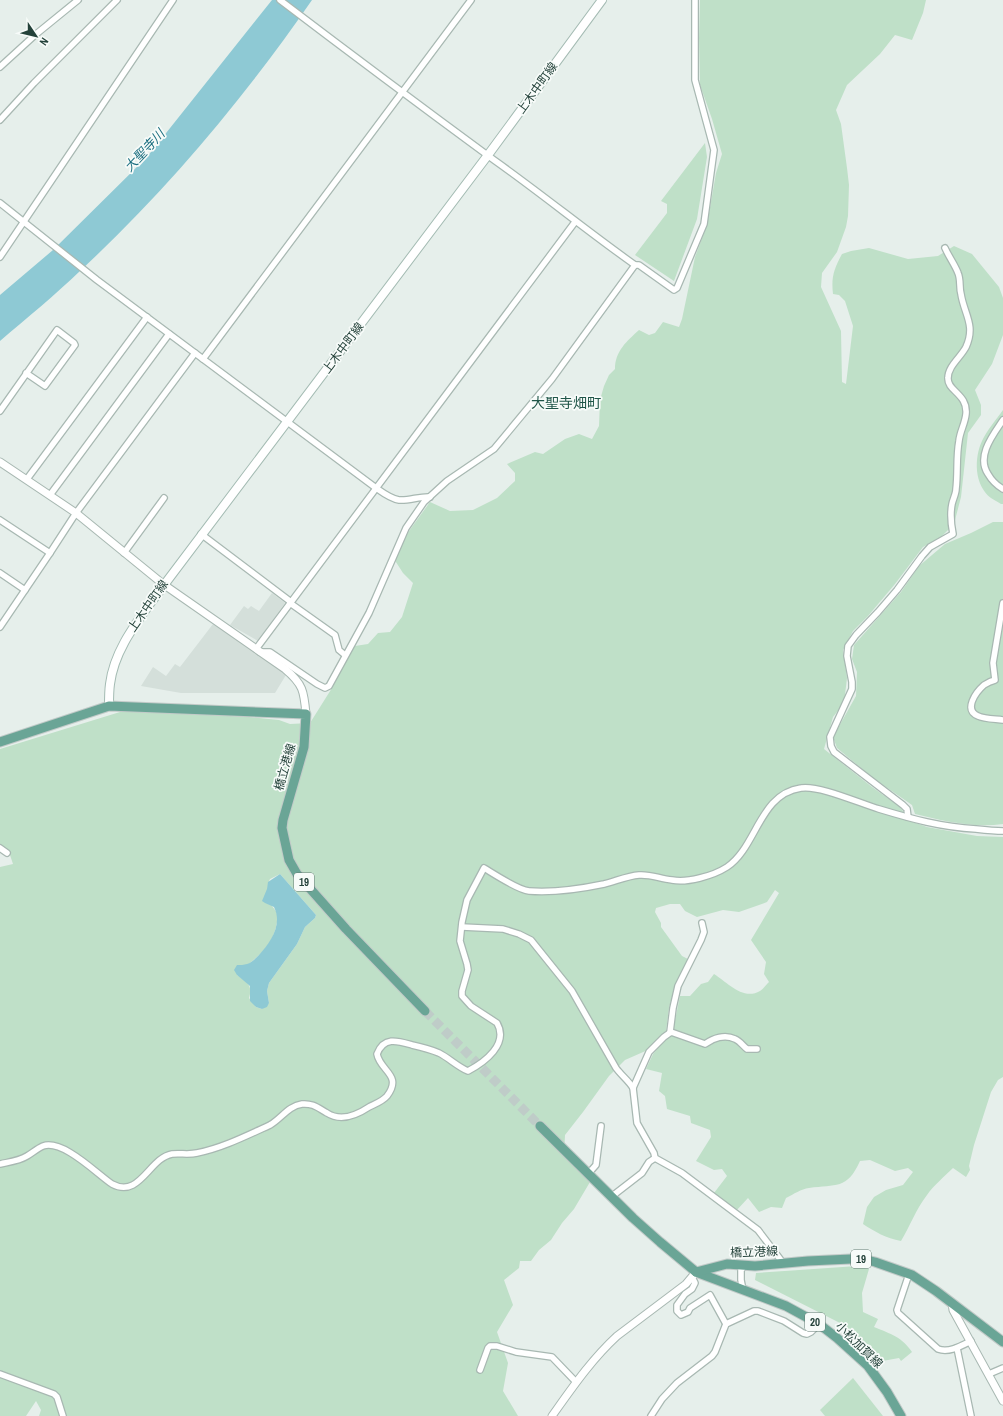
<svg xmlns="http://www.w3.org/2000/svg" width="1003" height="1416" font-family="'Archivo Narrow','Noto Sans JP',sans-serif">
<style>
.built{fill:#d4dfda}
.green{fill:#bfe0c8;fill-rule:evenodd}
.water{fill:#8ec9d4}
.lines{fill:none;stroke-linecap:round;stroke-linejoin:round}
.primary-tunnel{stroke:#bfccc8;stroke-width:9;stroke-dasharray:9 4.5;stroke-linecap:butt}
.minor-casing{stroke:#a8b8b2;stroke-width:8}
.tertiary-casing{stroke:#a8b8b2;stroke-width:9}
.secondary-casing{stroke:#a4bbb3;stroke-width:10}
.primary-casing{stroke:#c2cac8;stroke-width:11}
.minor{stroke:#fff;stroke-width:5.5}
.tertiary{stroke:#fff;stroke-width:7}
.secondary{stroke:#fff;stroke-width:8}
.primary{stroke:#6aa596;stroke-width:9}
.labels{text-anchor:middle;stroke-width:3.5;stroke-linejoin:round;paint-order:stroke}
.shield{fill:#f7fbf9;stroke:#637a73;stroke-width:1}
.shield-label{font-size:11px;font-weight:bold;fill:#24423a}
.street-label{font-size:12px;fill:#24423a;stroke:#f7fbf9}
.water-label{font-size:13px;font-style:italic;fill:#1c6f80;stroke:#f7fbf9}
.quarter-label{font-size:14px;fill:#1f5548;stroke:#f7fbf9}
</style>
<rect width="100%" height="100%" fill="#e6efeb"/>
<g class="built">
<polygon points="272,593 285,603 258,641 230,625 244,606 248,609 251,606 259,611"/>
<polygon points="213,624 275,665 286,675 275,693 181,693 141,686 153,667 166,676 175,664 180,667"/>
</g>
<g class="green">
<path d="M700 0H926L923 13 912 40 895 35 880 54 847 85 836 110 841 124 847 168 849 185 848 216 846 227 837 252 822 273 821 287 841 331 842 382 846 384 853 326 845 301 839 295 833 294C831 277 834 269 842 254L851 251 869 248 908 259 938 256 954 246 972 254 999 287 1003 298V335L992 364 975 390 981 405V415L968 433 961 497 954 524 941 537 923 547 895 584 868 616 853 631 843 650 847 678 844 703 833 717 824 749 872 787 900 807 910 821 927 827 977 836 1003 837V1077L998 1080 991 1092 974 1145 969 1166 970 1170 966 1177 953 1168C944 1177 934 1185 927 1195 916 1209 910 1226 901 1241 886 1238 875 1232 863 1224L867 1207 874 1197 886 1190 903 1185 913 1172 908 1168 895 1171 870 1160 860 1161C847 1190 836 1184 809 1188 801 1189 794 1194 786 1198L782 1208 771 1207 759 1212 748 1198 736 1211 714 1193 727 1176 722 1169 714 1170 696 1161 711 1137 710 1130 691 1123 690 1116 667 1109 665 1096 659 1091 662 1073 646 1069 653 1054 673 1030 680 996H690L701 984 708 982 714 974C727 982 743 1001 760 991 763 989 766 985 769 982L764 974 766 962 751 940 779 893 775 890 767 902 759 905 739 912 723 910 697 917 685 911 680 904H670L656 908 655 912 661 923V927L682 956 688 959 673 993 669 1008 666 1031 650 1049 625 1060 609 1076 583 1112 565 1135 564 1156 590 1182 574 1209 562 1223 551 1240 539 1250 531 1261H520L519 1268 504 1280 513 1305 497 1332 508 1363 503 1391 518 1416H39L41 1410 36 1401 26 1416H0V867L13 864 9 852 0 845V749L120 712H157L249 717 279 720 290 724 310 723 332 688 346 659 355 646 368 644 378 633 390 632 402 617 413 583 403 573 394 559 409 531 430 502 450 511 473 510 497 498 515 481V473L507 464 535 452 543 454 565 439 579 434 592 439 599 426 600 400 604 386 609 375 615 369C615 351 627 341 639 330L649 335 655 333 663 322 679 327 682 319 695 257 707 225 716 173 722 154 712 119 700 85 699 38ZM280 874 316 915 315 918 305 927 297 944 269 983 267 991 269 1003 262 1009 256 1007 249 998C253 985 247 982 237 975 249 962 266 953 273 936 276 929 278 921 277 914 276 910 274 909 272 906 268 899 266 886 270 879Z"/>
<polygon points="705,143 707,157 697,219 674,281 635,255 667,213 667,204 661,201"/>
<path d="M1003 410V504H1001C998 502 994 500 991 498 974 485 974 458 982 441 987 430 996 420 1003 410Z"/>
<path d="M993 522H1003V824C973 828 943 821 915 814L912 805 873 778 837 748 833 737 856 696 857 672 852 659 854 645 901 592 919 566 945 544 971 533Z"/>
<path d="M857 1266 869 1269 862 1293 863 1312 878 1319 874 1327C891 1334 902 1337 912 1352L901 1361 899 1358 877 1362 865 1343 840 1323 755 1280 756 1273Z"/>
<polygon points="853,1378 883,1416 825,1416 820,1410"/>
</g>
<g class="water">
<path d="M272 0H312C245 97 167 190 80 271 55 295 27 318 0 341V295L53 250 147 157Z"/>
<path d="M280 874 316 915 315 918 305 927 297 944 269 983 267 991 269 1003 267 1007 262 1009 256 1007 250 1001V986L237 975 234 970 237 965C240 965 244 965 247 964 251 963 256 958 259 955 270 943 283 925 274 907L265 903 262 901 267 889 268 882Z"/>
</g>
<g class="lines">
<polyline class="primary-tunnel" points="425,1011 540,1126"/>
<defs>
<g id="minor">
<path d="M280 0C351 54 422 107 494 160 542 194 587 231 635 265H639L674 290 677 288 704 224 714 150 695 80V0"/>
<polyline points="0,67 35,35 78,0"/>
<polyline points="0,120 34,83 117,0"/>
<path d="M0 203 97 280 376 488C383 493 391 499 399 500 409 501 420 496 430 497"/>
<polyline points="0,257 173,0"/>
<polyline points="203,359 471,0"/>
<polyline points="0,411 57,330 74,343 75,345 45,386 26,373"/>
<path d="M1003 420C993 435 976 456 988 474 992 481 996 485 1003 489"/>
<polyline points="27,479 147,317"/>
<polyline points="50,495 169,334"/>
<polyline points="0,520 50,553"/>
<polyline points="201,534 291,602"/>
<polyline points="124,553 164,498"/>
<polyline points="0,573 25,590"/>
<polyline points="290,603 335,635 339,650 345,655"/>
<path d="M1003 603 993 663 995 680C991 681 987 683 984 685 976 692 963 710 978 716 984 719 996 719 1003 720"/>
<polyline points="0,627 50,553 76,513 195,353"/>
<polyline points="256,649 575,222"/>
<polyline points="260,652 270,652 317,684 325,688 329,686 369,613 406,528 424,502 447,481 494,449 552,379 635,265"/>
<path d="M908 817 907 809 903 805 834 752 831 746 830 737 852 689V682L847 656 848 646 856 635 878 612 897 590 922 556 930 547 953 534C951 524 950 514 952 504 953 499 956 494 956 489 958 473 956 457 959 441 960 431 965 424 966 414 968 394 947 391 948 378 948 366 961 357 966 347 976 325 964 314 961 294 959 287 961 280 958 273 955 265 949 257 945 248"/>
<polyline points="0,848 7,853"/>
<path d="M462 927 503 929 519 934 531 940 572 991 616 1068C621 1075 629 1081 633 1088"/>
<polyline points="670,1032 673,1008 678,986 701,940 704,932 702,923"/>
<path d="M757 1049H747C743 1046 740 1041 735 1039 725 1034 713 1038 705 1044L671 1032 664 1037 649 1052 633 1088 637 1123 654 1153 655 1158 682 1173 758 1230 783 1263"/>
<path d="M0 1164C9 1162 19 1161 27 1156 32 1153 38 1148 43 1146 63 1139 97 1174 112 1184 140 1199 149 1158 172 1154 180 1153 189 1155 197 1153 222 1148 246 1136 270 1125 282 1118 288 1106 302 1104 313 1103 318 1108 327 1113 341 1122 357 1115 369 1107 375 1104 383 1101 387 1096 403 1075 380 1071 377 1054 384 1036 398 1041 412 1045 421 1047 430 1049 439 1053 449 1058 458 1067 468 1071 485 1062 509 1044 497 1023L471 1006 462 996V991L468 970 467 964 460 941 462 922 467 900 484 868C494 874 518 890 529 891 554 893 580 889 604 884 616 881 627 876 639 875 651 874 660 879 672 880 687 883 713 876 727 867 757 847 759 794 801 788 819 785 859 803 879 809 912 819 941 827 976 829 985 830 994 831 1003 831"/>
<polyline points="588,1174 596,1165 601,1126"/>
<polyline points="611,1197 642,1173 649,1162 655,1158"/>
<path d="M909 1274 897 1310 898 1313 938 1349C949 1353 961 1346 971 1341"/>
<polyline points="692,1277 695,1283 692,1289 685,1294 677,1305 677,1311 681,1315 688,1312 690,1308 710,1295 726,1324"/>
<polyline points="743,1290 741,1280 741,1270 744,1266"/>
<polyline points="957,1348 971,1416"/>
<polyline points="480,1370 488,1348 490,1346 497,1346 516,1352 552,1357 576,1382"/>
<polyline points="0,1374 54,1394 57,1397 63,1416"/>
<polyline points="989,1374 1003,1368"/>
<polyline points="651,1416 662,1399 677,1383 712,1356 715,1352 726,1324 754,1311 758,1311 784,1321 803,1333 807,1334 811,1332 819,1324"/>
</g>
<g id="tertiary">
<path d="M0 462 76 513 163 584 285 669C303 684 304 691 306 714"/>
<polyline points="952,1303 953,1310 1003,1401"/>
<path d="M552 1416C572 1388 591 1360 617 1336L686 1284 696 1272"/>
</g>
<path id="secondary" d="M109 706C109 699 109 691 110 684 114 652 134 626 152 601L488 155 602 0"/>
<g id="primary">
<polyline points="0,742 109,706 306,714 304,747 283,820 282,828 289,860 297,874 346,929 425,1011"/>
<polyline points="540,1126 633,1218 660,1242 696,1272 786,1306 819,1324 837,1338 868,1366 887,1392 901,1416"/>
<polyline points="696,1272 727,1264 755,1266 808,1261 851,1259 863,1259 875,1262 912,1275 936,1291 1003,1342"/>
</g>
</defs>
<use href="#minor" class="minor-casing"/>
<use href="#tertiary" class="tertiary-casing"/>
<use href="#secondary" class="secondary-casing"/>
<use href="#primary" class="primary-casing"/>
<use href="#minor" class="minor"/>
<use href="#tertiary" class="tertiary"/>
<use href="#secondary" class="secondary"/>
<use href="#primary" class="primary"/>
</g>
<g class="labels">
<g class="shield">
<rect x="294" y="873" width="20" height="18" rx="3"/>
<rect x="851" y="1250" width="20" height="18" rx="3"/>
<rect x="805" y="1313" width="20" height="18" rx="3"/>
</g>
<g class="shield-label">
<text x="304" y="886">19</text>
<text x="861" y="1263">19</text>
<text x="815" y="1326">20</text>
</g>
<g class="street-label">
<text transform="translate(537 88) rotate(-54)" y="4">上木中町線</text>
<text transform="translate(343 348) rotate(-53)" y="4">上木中町線</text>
<text transform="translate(148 606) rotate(-55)" y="4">上木中町線</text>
<text transform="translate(285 767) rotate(-74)" y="4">橋立港線</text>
<text transform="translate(754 1252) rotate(-2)" y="4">橋立港線</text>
<text transform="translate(859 1345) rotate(44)" y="4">小松加賀線</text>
</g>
<g class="water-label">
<text transform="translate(144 150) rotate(-47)" y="5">大聖寺川</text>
</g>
<g class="quarter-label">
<text x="566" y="408">大聖寺畑町</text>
</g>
</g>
<g transform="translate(36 36) rotate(125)" stroke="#f7fbf9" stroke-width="3" paint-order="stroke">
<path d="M0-3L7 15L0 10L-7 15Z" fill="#24423a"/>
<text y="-6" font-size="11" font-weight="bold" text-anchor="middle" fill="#24423a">N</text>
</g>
</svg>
